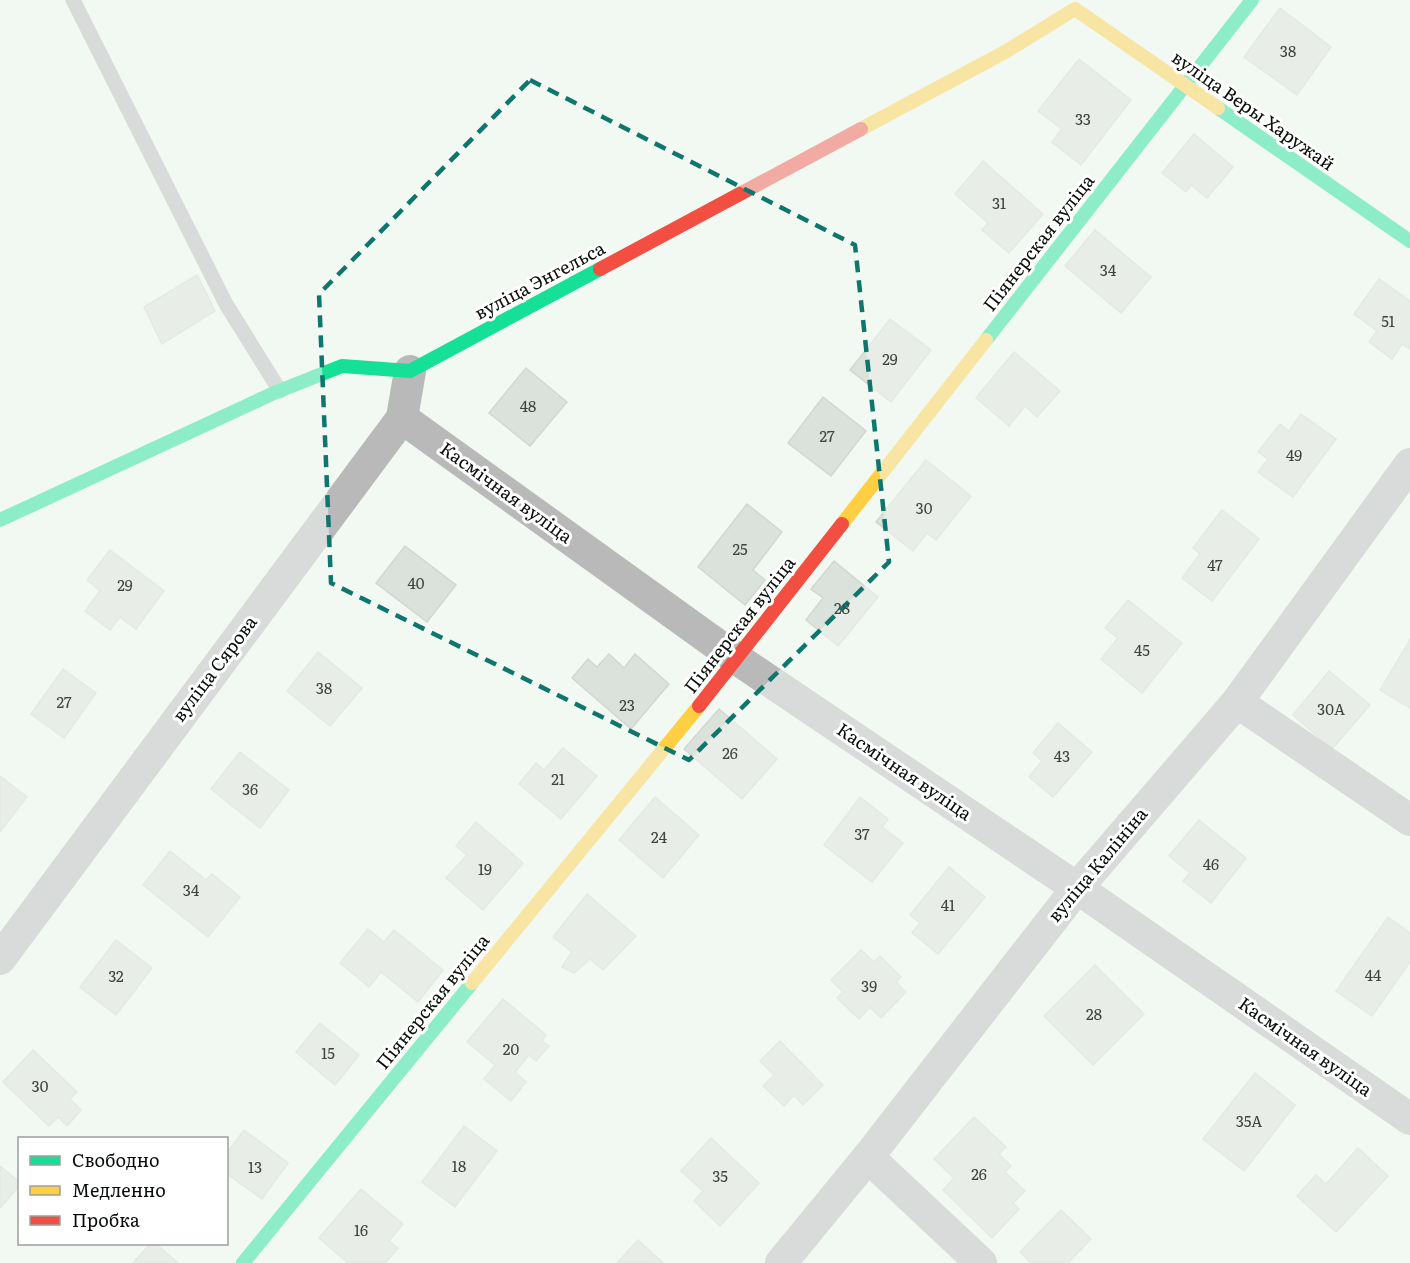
<svg xmlns="http://www.w3.org/2000/svg" width="1410" height="1263" font-family="Literata,serif">
<style>
.building{fill:#dbe1db;stroke:#d2d7d2;stroke-width:1.5}
.lines{fill:none;stroke-linecap:round;stroke-linejoin:round}
.lane{stroke:#b9b9ba;stroke-width:15}
.street{stroke:#b9b9ba;stroke-width:32}
.fast{stroke:#16e098;stroke-width:14}
.slow{stroke:#ffcf43;stroke-width:14}
.jam{stroke:#f24e42;stroke-width:14}
.marked{fill:none;stroke:#0f766e;stroke-width:4.5;stroke-dasharray:12 8;stroke-linejoin:round}
.labels{text-anchor:middle;stroke-width:6;stroke-linejoin:round;paint-order:stroke}
.number-label{font-size:15px;fill:#404440}
.street-label{font-size:18px;fill:#090d09;stroke:#fff}
</style>
<rect width="100%" height="100%" fill="#f2f8f2"/>
<g class="building">
<polygon points="1280,8 1331,47 1297,95 1244,57"/>
<polygon points="1079,59 1131,100 1081,165 1052,142 1062,129 1038,111"/>
<polygon points="1194,134 1233,167 1207,198 1191,185 1186,192 1162,173"/>
<polygon points="983,161 1043,214 1009,253 982,230 988,223 955,194"/>
<polygon points="1095,230 1151,277 1121,313 1065,266"/>
<polygon points="197,275 215,311 162,344 144,307"/>
<polygon points="1379,279 1410,301 1410,349 1402,344 1392,359 1369,342 1377,331 1354,314"/>
<polygon points="890,319 931,350 891,402 850,370"/>
<polygon points="1014,352 1060,391 1037,417 1025,406 1009,426 976,398"/>
<polygon points="526,368 567,402 530,446 489,413"/>
<polygon points="823,397 866,431 831,476 788,443"/>
<polygon points="1301,414 1336,439 1293,497 1258,472 1268,459 1258,452 1280,424 1289,431"/>
<polygon points="926,460 971,496 936,540 927,533 913,551 876,522"/>
<polygon points="747,504 782,532 753,570 765,580 745,605 698,567"/>
<polygon points="1222,510 1259,539 1212,601 1182,578 1200,554 1193,548"/>
<polygon points="405,546 456,585 427,622 376,583"/>
<polygon points="110,550 164,591 136,629 120,617 110,630 85,611 100,591 87,580"/>
<polygon points="834,561 878,597 838,646 806,620 823,598 811,589"/>
<polygon points="1128,600 1182,643 1142,693 1101,659 1118,638 1105,628"/>
<polygon points="1410,640 1410,708 1380,690"/>
<polygon points="318,652 362,688 330,726 287,691"/>
<polygon points="609,654 624,668 635,654 669,684 631,729 572,678 588,659 597,667"/>
<polygon points="63,669 96,693 64,738 31,714"/>
<polygon points="1329,671 1370,705 1332,749 1293,715"/>
<polygon points="719,709 777,759 742,799 684,749"/>
<polygon points="1058,723 1092,752 1053,797 1029,777 1042,761 1033,753"/>
<polygon points="563,748 597,776 561,819 519,784 536,763 544,770"/>
<polygon points="240,752 289,790 260,828 211,789"/>
<polygon points="0,776 27,797 0,832"/>
<polygon points="655,797 699,835 663,878 619,840"/>
<polygon points="860,797 888,819 882,827 903,843 872,882 824,845"/>
<polygon points="1199,820 1246,858 1211,903 1183,881 1190,873 1169,856"/>
<polygon points="476,822 523,863 483,910 446,878 467,855 456,846"/>
<polygon points="170,851 206,880 212,874 240,897 208,937 143,885"/>
<polygon points="949,867 985,897 938,954 912,933 920,923 910,915"/>
<polygon points="587,894 636,936 603,970 590,959 574,973 562,967 572,952 553,937"/>
<polygon points="1388,917 1410,933 1410,962 1372,1016 1336,991"/>
<polygon points="368,929 384,942 394,930 443,970 418,1002 381,972 369,987 340,963"/>
<polygon points="116,940 152,968 116,1015 80,987"/>
<polygon points="861,950 874,962 880,956 901,977 896,982 906,992 881,1018 870,1007 859,1019 837,998 843,992 831,980"/>
<polygon points="1095,965 1144,1014 1093,1065 1044,1016"/>
<polygon points="503,999 546,1035 542,1041 549,1046 536,1061 529,1055 515,1072 526,1082 511,1101 484,1079 495,1065 467,1042"/>
<polygon points="320,1023 359,1055 335,1085 296,1052"/>
<polygon points="780,1041 823,1085 803,1105 794,1095 784,1106 763,1086 774,1075 760,1061"/>
<polygon points="33,1050 77,1092 70,1099 81,1110 67,1126 58,1117 49,1126 3,1082"/>
<polygon points="1255,1073 1295,1105 1244,1171 1203,1139"/>
<polygon points="974,1117 1006,1147 999,1154 1011,1166 1005,1172 1025,1191 1013,1203 1019,1209 992,1238 943,1190 954,1178 934,1159"/>
<polygon points="464,1126 497,1151 455,1207 422,1182"/>
<polygon points="244,1130 288,1163 262,1199 226,1173 226,1154"/>
<polygon points="711,1138 759,1183 720,1226 694,1201 703,1191 681,1171"/>
<polygon points="1358,1148 1388,1176 1336,1232 1297,1196 1316,1175 1326,1184"/>
<polygon points="0,1166 20,1182 20,1185 0,1208"/>
<polygon points="361,1189 403,1224 389,1241 398,1248 385,1263 348,1263 319,1238"/>
<polygon points="1061,1210 1091,1239 1068,1263 1031,1263 1020,1252"/>
<polygon points="638,1240 663,1263 617,1263"/>
<polygon points="150,1244 156,1244 178,1263 133,1263"/>
</g>
<g class="lines">
<polyline class="lane" points="73,0 226,304 280,391"/>
<g class="street">
<polyline points="402,418 737,659 1077,888 1410,1119"/>
<polyline points="1237,702 1410,820"/>
<polyline points="0,959 402,418 410,371"/>
<polyline points="868,1157 981,1263"/>
<polyline points="781,1263 868,1157 1077,888 1237,702 1410,464"/>
</g>
<g class="fast">
<polyline points="1218,108 1410,241"/>
<polyline points="986,340 1252,0"/>
<polyline points="0,520 274,393 342,366 410,371 600,269"/>
<polyline points="243,1263 472,983"/>
</g>
<g class="slow">
<polyline points="861,129 1005,52 1075,9 1218,108"/>
<polyline points="842,524 986,340"/>
<polyline points="472,983 699,706"/>
</g>
<g class="jam">
<polyline points="600,269 861,129"/>
<polyline points="699,706 842,524"/>
</g>
</g>
<path d="M0 0H1410V1263H0ZM530 80 855 245 889 562 689 760 331 583 319 294Z" fill="#f2f8f2" fill-opacity=".55" fill-rule="evenodd"/>
<path class="marked" d="M530 80 855 245 889 562 689 760 331 583 319 294Z"/>
<g class="labels">
<g class="number-label">
<text x="1288" y="57">38</text>
<text x="1083" y="125">33</text>
<text x="999" y="209">31</text>
<text x="1108" y="276">34</text>
<text x="1388" y="327">51</text>
<text x="890" y="365">29</text>
<text x="528" y="412">48</text>
<text x="827" y="442">27</text>
<text x="1294" y="461">49</text>
<text x="924" y="514">30</text>
<text x="740" y="555">25</text>
<text x="1215" y="571">47</text>
<text x="416" y="589">40</text>
<text x="125" y="591">29</text>
<text x="842" y="614">28</text>
<text x="1142" y="656">45</text>
<text x="324" y="694">38</text>
<text x="64" y="708">27</text>
<text x="627" y="711">23</text>
<text x="1331" y="715">30А</text>
<text x="730" y="759">26</text>
<text x="1062" y="762">43</text>
<text x="558" y="785">21</text>
<text x="250" y="795">36</text>
<text x="862" y="840">37</text>
<text x="659" y="843">24</text>
<text x="1211" y="870">46</text>
<text x="485" y="875">19</text>
<text x="191" y="896">34</text>
<text x="948" y="911">41</text>
<text x="1373" y="981">44</text>
<text x="116" y="982">32</text>
<text x="869" y="992">39</text>
<text x="1094" y="1020">28</text>
<text x="511" y="1055">20</text>
<text x="328" y="1059">15</text>
<text x="40" y="1092">30</text>
<text x="1249" y="1127">35А</text>
<text x="459" y="1172">18</text>
<text x="255" y="1173">13</text>
<text x="979" y="1180">26</text>
<text x="720" y="1182">35</text>
<text x="361" y="1236">16</text>
</g>
<g class="street-label">
<text transform="translate(1253 111) rotate(35)" y="6">вуліца Веры Харужай</text>
<text transform="translate(1039 243) rotate(-52)" y="6">Піянерская вуліца</text>
<text transform="translate(540 281) rotate(-28)" y="6">вуліца Энгельса</text>
<text transform="translate(506 493) rotate(36)" y="6">Касмічная вуліца</text>
<text transform="translate(740 625) rotate(-52)" y="6">Піянерская вуліца</text>
<text transform="translate(215 669) rotate(-53)" y="6">вуліца Сярова</text>
<text transform="translate(904 772) rotate(34)" y="6">Касмічная вуліца</text>
<text transform="translate(1098 865) rotate(-50)" y="6">вуліца Калініна</text>
<text transform="translate(433 1002) rotate(-51)" y="6">Піянерская вуліца</text>
<text transform="translate(1305 1047) rotate(35)" y="6">Касмічная вуліца</text>
</g>
</g>
<rect x="18" y="1137" width="210" height="108" fill="#ffffff" stroke="#9d9e9d" stroke-width="1.5"/>
<rect x="30" y="1156" width="30" height="9" fill="#16e098" stroke="#9d9e9d" stroke-width="1.5"/>
<text x="72" y="1167" font-size="18" fill="#090d09">Свободно</text>
<rect x="30" y="1186" width="30" height="9" fill="#ffcf43" stroke="#9d9e9d" stroke-width="1.5"/>
<text x="72" y="1197" font-size="18" fill="#090d09">Медленно</text>
<rect x="30" y="1216" width="30" height="9" fill="#f24e42" stroke="#9d9e9d" stroke-width="1.5"/>
<text x="72" y="1227" font-size="18" fill="#090d09">Пробка</text>
</svg>
